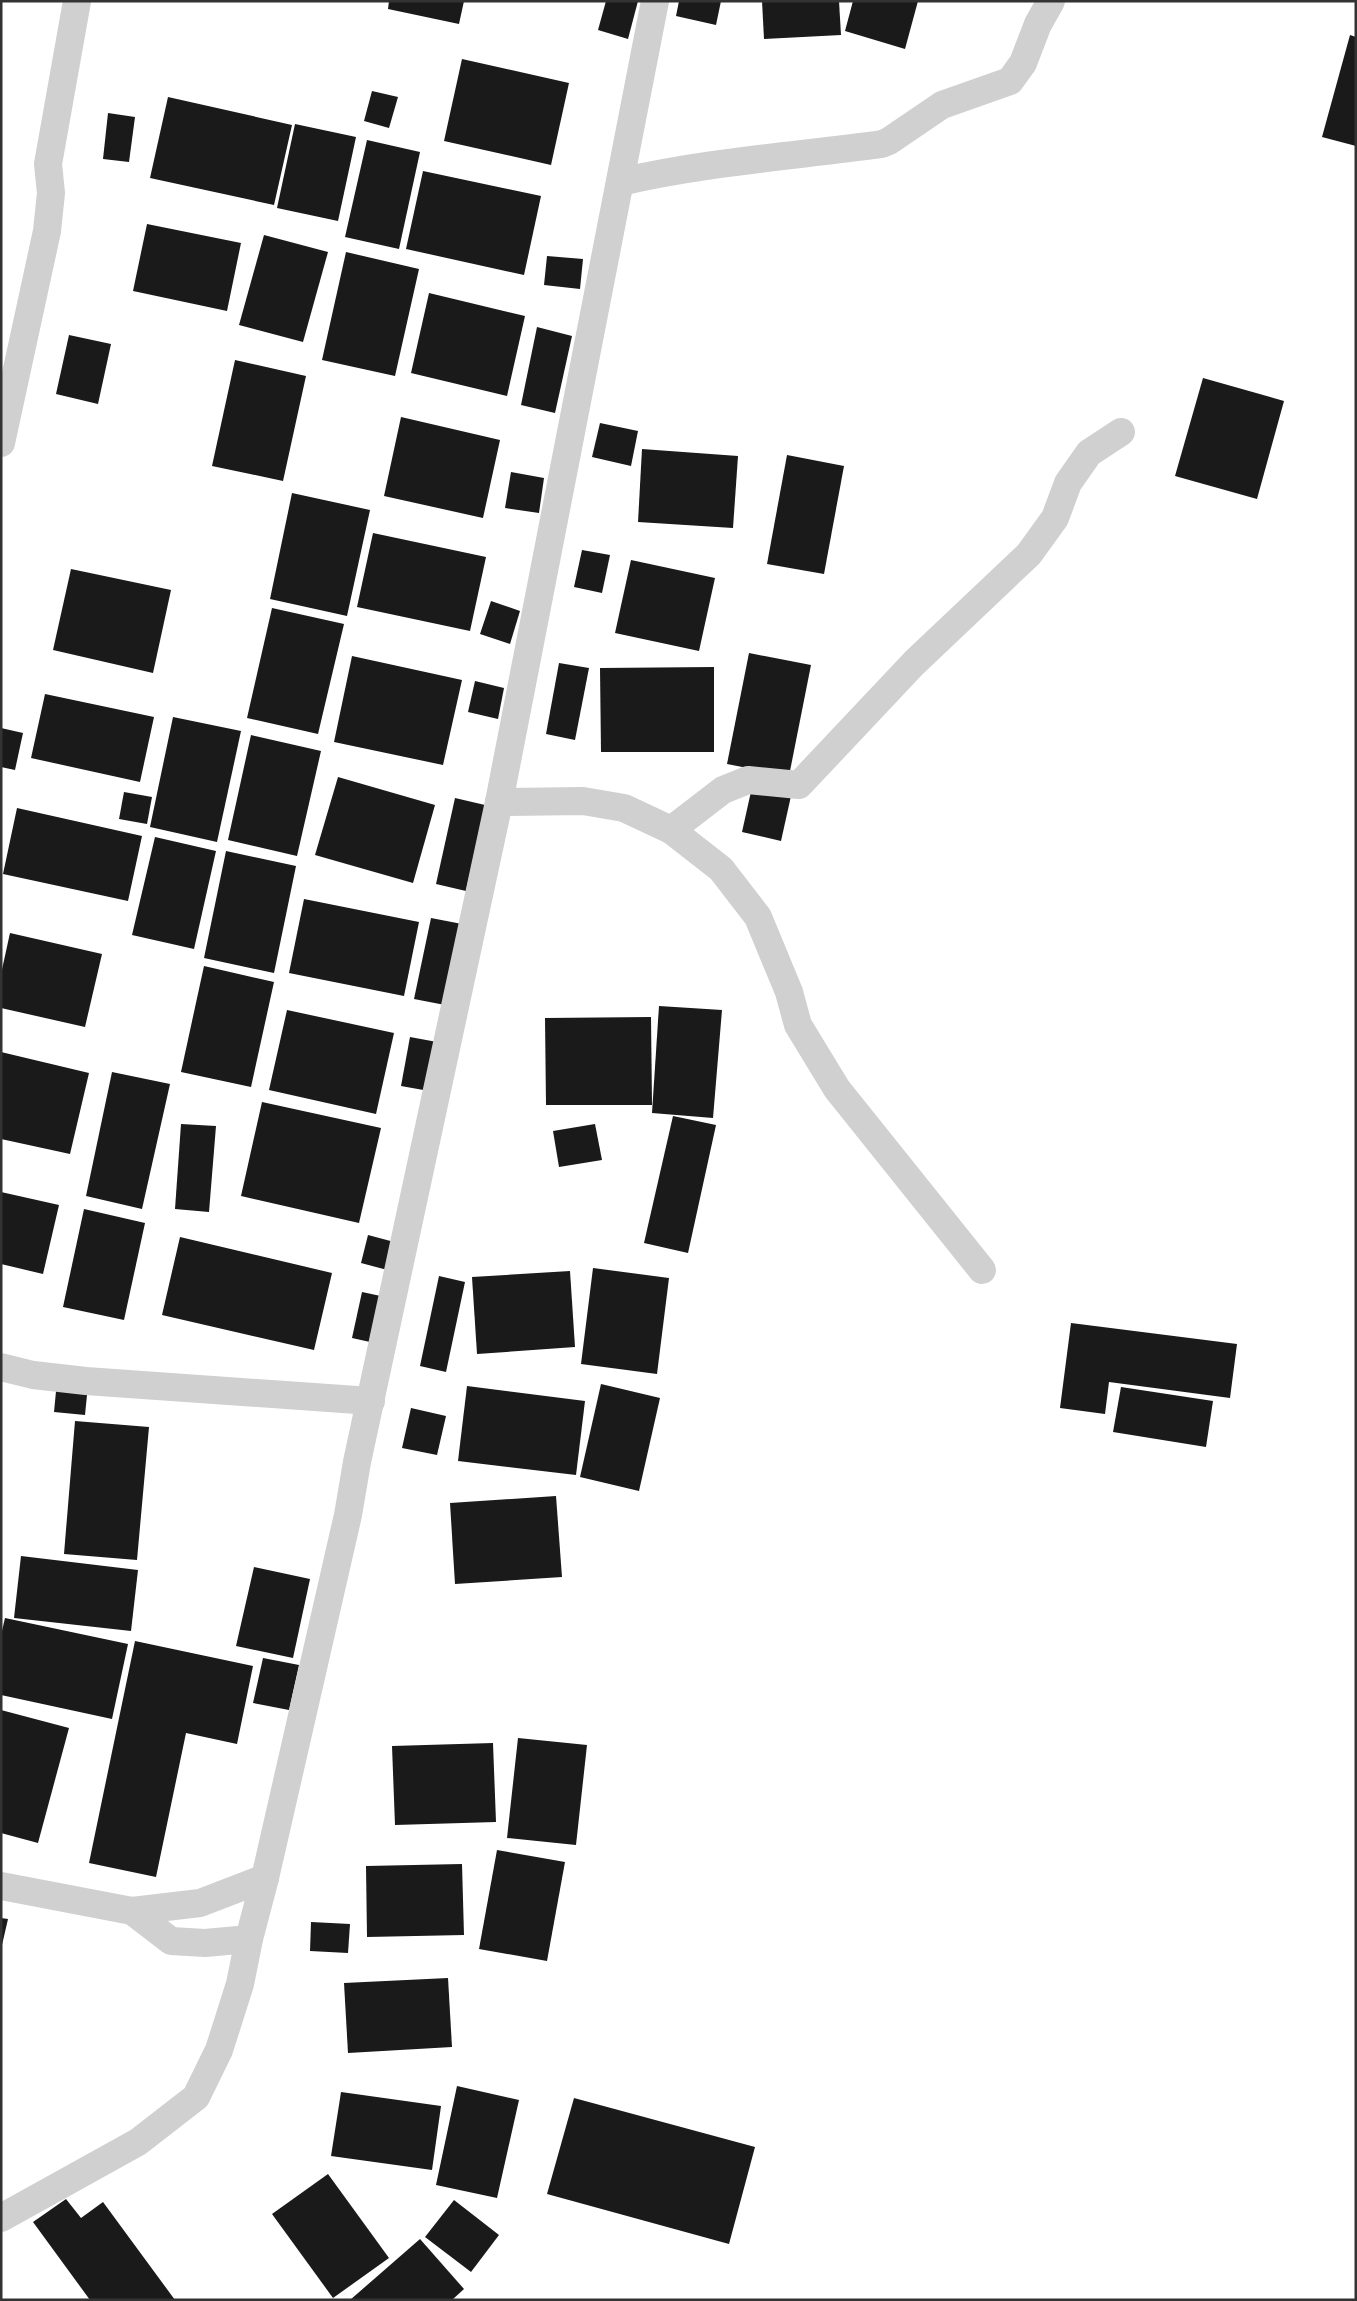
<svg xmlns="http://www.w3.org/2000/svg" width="1357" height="2301" font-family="'Golos Text',sans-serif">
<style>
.building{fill:#1a1a1a}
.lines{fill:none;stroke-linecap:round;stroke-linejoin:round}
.street{stroke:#d0d0d0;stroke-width:28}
</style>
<rect width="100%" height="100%" fill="#fff"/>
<g class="building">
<polygon points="389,1 464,1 459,24 388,9"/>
<polygon points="606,1 638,1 628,39 598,30"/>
<polygon points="679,1 721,1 716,25 676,16"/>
<polygon points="762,1 839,1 841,35 764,39"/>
<polygon points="853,1 918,1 905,49 845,31"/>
<polygon points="1350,35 1356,37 1356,146 1322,137"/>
<polygon points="462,59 569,83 551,165 444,141"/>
<polygon points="372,91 398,97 389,128 364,121"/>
<polygon points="168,97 292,125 274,205 150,178"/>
<polygon points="108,113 135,117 129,162 103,159"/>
<polygon points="295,124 356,137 338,221 277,208"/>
<polygon points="367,140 420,152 399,249 345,237"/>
<polygon points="423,171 541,196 524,275 406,249"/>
<polygon points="147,224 241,243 227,311 133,291"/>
<polygon points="264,235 328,252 303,342 239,325"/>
<polygon points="346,252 419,269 395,376 322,360"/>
<polygon points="547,256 583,259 580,289 544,285"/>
<polygon points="429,293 525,316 507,396 411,373"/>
<polygon points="537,327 572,336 555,413 521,405"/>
<polygon points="69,335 111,344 98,404 56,394"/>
<polygon points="235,360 306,376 283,481 212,466"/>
<polygon points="1203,378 1284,401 1257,499 1175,476"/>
<polygon points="401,417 500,440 483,518 384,496"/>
<polygon points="600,423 638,431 631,466 592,457"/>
<polygon points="642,449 738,456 733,528 638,522"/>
<polygon points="787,455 844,466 824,574 767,564"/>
<polygon points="511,472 544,478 539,513 505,508"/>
<polygon points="292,493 370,510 347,616 270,599"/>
<polygon points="373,533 486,557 470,631 357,607"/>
<polygon points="582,550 610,555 602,593 574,587"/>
<polygon points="631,560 715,578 699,651 615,633"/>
<polygon points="71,569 171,590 153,673 53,650"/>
<polygon points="491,601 520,611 510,644 480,634"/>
<polygon points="272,608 344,624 318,734 247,718"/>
<polygon points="749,653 811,665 789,776 727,764"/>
<polygon points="352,656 462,680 443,765 334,742"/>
<polygon points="559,663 589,668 575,740 546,734"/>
<polygon points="714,667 714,752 601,752 600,668"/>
<polygon points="475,681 504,688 498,719 468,712"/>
<polygon points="45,694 154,717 140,782 31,758"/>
<polygon points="173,717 241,731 217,842 150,827"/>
<polygon points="1,728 23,733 15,770 1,767"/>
<polygon points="251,735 321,751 297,856 228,840"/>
<polygon points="338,777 435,805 413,883 315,855"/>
<polygon points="752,787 791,796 781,841 742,832"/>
<polygon points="124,792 152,797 147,824 119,819"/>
<polygon points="455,798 485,805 466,891 436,884"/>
<polygon points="17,808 142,836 128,901 3,874"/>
<polygon points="155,837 216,851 194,949 132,935"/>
<polygon points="226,851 296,866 274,973 204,958"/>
<polygon points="304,899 419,922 404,996 289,973"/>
<polygon points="431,918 462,924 445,1005 414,999"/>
<polygon points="10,933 102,954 85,1027 1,1008 1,974"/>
<polygon points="204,966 274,982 251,1087 181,1072"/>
<polygon points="659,1006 722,1010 713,1118 652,1113"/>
<polygon points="287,1010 394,1033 376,1114 269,1090"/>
<polygon points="651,1017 652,1105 546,1105 545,1018"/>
<polygon points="410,1037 437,1042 429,1091 401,1086"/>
<polygon points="1,1052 89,1073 70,1154 1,1139"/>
<polygon points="112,1072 170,1084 142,1209 86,1196"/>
<polygon points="262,1102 381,1128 359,1223 241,1196"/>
<polygon points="673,1116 716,1125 688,1253 644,1243"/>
<polygon points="181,1124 216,1126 209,1212 175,1209"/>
<polygon points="595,1124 602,1160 559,1167 553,1131"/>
<polygon points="1,1192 59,1205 43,1274 1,1264"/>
<polygon points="84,1209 145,1223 124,1320 63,1307"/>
<polygon points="368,1235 398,1243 391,1271 361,1263"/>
<polygon points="180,1237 332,1273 314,1350 162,1315"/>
<polygon points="593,1268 669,1278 657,1374 581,1364"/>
<polygon points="570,1271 575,1347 477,1354 472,1277"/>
<polygon points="439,1276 465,1282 446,1372 420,1366"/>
<polygon points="362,1292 390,1298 379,1344 352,1338"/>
<polygon points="1071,1323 1237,1344 1230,1398 1109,1382 1105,1414 1060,1408"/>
<polygon points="57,1381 88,1385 85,1415 54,1412"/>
<polygon points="601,1384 660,1398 639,1491 580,1477"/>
<polygon points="467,1386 585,1401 576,1475 458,1461"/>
<polygon points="1121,1387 1213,1401 1206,1447 1113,1432"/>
<polygon points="411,1408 446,1416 437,1455 402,1448"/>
<polygon points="75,1421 149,1427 137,1560 64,1554"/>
<polygon points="556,1496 562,1577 455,1584 450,1503"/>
<polygon points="21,1556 138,1570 131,1631 14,1618"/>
<polygon points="254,1567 310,1579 293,1658 236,1646"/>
<polygon points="5,1618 128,1644 112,1719 1,1695 1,1635"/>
<polygon points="135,1641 253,1666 237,1744 186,1733 156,1877 89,1863"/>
<polygon points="263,1658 299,1665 289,1710 253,1703"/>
<polygon points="1,1710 69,1728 38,1843 1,1833"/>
<polygon points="518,1738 587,1745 576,1845 507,1838"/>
<polygon points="493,1743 496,1822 395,1825 392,1746"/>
<polygon points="497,1850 565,1862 547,1961 479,1949"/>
<polygon points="462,1864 464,1935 367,1937 366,1866"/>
<polygon points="1,1918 8,1919 2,1945 1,1945"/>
<polygon points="311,1922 350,1924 348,1953 310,1951"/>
<polygon points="448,1978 452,2047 348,2053 344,1983"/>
<polygon points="457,2086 519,2100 497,2198 436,2185"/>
<polygon points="341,2092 441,2106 432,2170 331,2156"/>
<polygon points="574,2098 755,2147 729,2244 547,2194"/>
<polygon points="328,2174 389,2258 333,2298 272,2214"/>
<polygon points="66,2199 81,2218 103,2202 175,2300 90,2300 33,2222"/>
<polygon points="454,2200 499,2235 471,2272 425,2237"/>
<polygon points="420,2239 464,2289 452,2300 350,2300"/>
</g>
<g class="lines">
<g class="street">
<path d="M620 182C705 162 795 156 882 144L889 141 942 105 1010 81 1023 63 1038 24 1051 1"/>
<polyline points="1,443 47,231 51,193 48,164 77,1"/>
<polyline points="499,802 583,801 624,808 671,830 721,869 758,917 789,992 798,1025 837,1089 982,1270"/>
<polyline points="671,830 723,790 748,780 799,785 914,663 1029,554 1055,518 1068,483 1089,453 1121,432"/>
<polyline points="1,1367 33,1375 86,1381 371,1401"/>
<polyline points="1,1886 132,1911 200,1903 265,1878"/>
<polyline points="132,1911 171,1941 205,1943 249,1939 265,1878 348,1515 357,1462 499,802 655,1"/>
<polyline points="1,2218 138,2142 196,2097 219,2050 240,1984 249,1939"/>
</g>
</g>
<rect width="1357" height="2301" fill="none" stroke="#333333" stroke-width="5"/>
</svg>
